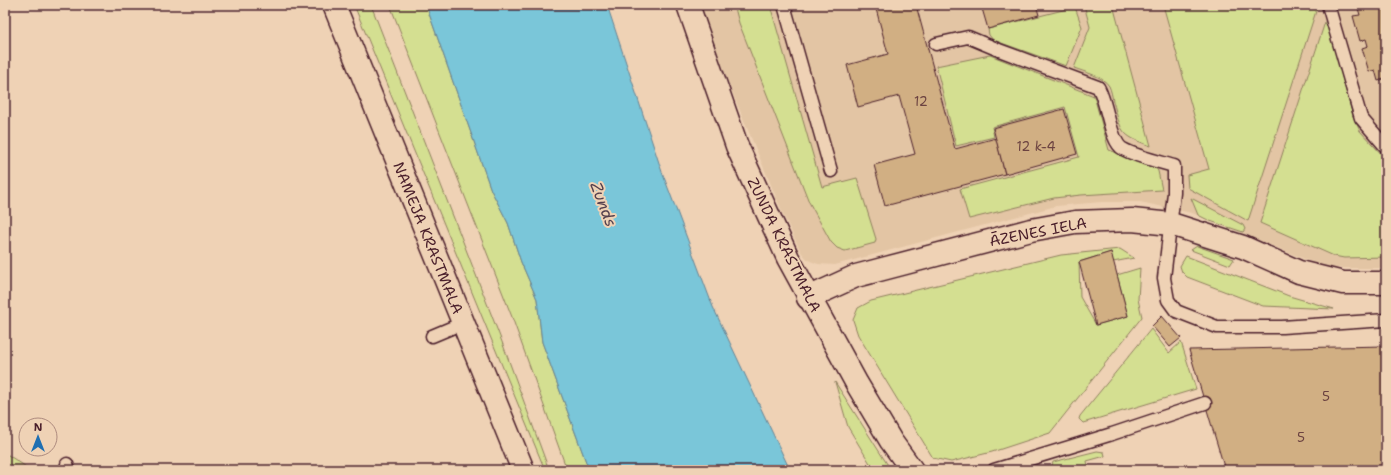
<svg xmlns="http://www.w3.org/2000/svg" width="1391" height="475" font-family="'Shantell Sans',sans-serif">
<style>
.built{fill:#e3c5a4}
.green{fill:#d4df91;stroke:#8f7f5e}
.water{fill:#7ac6d9;stroke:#678393}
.building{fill:#d1af83;stroke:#4a1f2b}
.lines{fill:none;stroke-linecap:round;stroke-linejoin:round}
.lane-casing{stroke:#4a1f2b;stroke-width:15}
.street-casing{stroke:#4a1f2b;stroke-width:25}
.lane{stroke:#efd2b5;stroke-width:12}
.street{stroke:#efd2b5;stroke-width:22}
.labels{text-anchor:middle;stroke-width:4;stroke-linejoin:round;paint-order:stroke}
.number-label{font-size:13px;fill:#6c4341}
.street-label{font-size:15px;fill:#4a1f2b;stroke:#efd2b5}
.water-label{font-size:16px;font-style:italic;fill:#54404e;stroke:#efd2b5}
</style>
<rect width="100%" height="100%" fill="#efd2b5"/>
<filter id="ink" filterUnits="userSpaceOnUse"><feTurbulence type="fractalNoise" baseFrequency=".025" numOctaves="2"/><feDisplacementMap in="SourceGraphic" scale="8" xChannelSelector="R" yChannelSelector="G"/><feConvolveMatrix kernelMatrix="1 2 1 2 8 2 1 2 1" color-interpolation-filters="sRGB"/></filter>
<g filter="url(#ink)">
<polygon class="built" points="700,5 1386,5 1386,268 1334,268 1324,267 1192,213 1140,202 1101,202 1056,206 835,265 818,264 808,260 801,252 784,216 730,87"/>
<g class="green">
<polygon points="354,5 371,5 502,342 549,470 545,470"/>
<polygon points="390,5 426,5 491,190 508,223 521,262 537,299 542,342 589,470 567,470 512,317"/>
<polygon points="744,5 770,5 822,187 857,178 876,239 875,243 845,251 837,248 831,242 809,202 739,23 735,8"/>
<path d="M1084 5H1113L1151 146C1119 135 1122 132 1113 101 1112 96 1111 90 1109 86 1103 76 1084 72 1074 68L1090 27Z"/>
<polygon points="1163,5 1318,5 1248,221 1188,188 1187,175 1209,169"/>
<polygon points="1075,7 1082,27 1066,66 993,40 989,35 988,29"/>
<polygon points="1326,19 1353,116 1360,131 1386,159 1386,257 1344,258 1334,256 1260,223"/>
<polygon points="990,55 1094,96 1109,150 1155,167 1158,171 1162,190 1081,195 1054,198 969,219 960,189 1079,157 1065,107 992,127 994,137 956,146 936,66"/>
<polygon points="1191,198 1243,225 1245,229 1243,232 1210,221 1198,215"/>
<polygon points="1197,246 1234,259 1230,265 1191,250"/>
<polygon points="1120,249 1134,258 1113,262 1111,252 1079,262 1080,297 1096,325 1128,316 1117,275 1140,268 1138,299 1142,317 1050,433 992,452 951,462 933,458 858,335 853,320 858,308 871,301 1061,255"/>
<polygon points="1186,256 1289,296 1334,309 1263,306 1187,277 1182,272 1180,266"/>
<polygon points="1151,329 1169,353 1181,342 1196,389 1083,423 1079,419 1080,416"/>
<polygon points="835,382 891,470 874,470 848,427"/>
<polygon points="1097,451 1104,452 1105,456 1087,461 1089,470 1051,470 1053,462"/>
<polygon points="5,453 31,470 13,470 5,465"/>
</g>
<polygon class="water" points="426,5 607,5 662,172 713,307 790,470 589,470 542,342 537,299 521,262 508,223 491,190"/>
<g class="building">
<polygon points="875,5 916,5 955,149 996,138 1005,174 885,206 874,165 915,154 899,96 858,107 847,65 888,54"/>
<polygon points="981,5 1036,5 1039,15 988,29"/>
<polygon points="1357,5 1381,5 1382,8 1386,7 1386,78 1378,81 1375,70 1369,72 1362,48 1368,46 1366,39 1360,41 1353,16 1360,15"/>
<polygon points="1064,109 1077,154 1005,174 993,128"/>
<polygon points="1111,252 1128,316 1096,325 1079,262"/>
<polygon points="1162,316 1181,338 1170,347 1152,326"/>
<polygon points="1386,346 1386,470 1225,470 1189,350"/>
</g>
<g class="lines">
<defs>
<g id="lane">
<polyline points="784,5 831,171"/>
<polyline points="1328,5 1361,118 1386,147"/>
<path d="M936 44 968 37 999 50 1098 87C1107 101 1110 142 1123 149 1135 156 1160 162 1174 166V193L1164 278 1168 300 1176 311 1217 327H1282L1386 320"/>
<polyline points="432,336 463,323"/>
<polyline points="67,464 69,470"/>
<polyline points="994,470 1112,434 1205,403"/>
</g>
<g id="street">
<polyline points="334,5 523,470"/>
<polyline points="688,5 737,146 788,258 857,384 891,441 912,470"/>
<polyline points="808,298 856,276 1031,230 1075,222 1132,220 1171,224 1243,247 1299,272 1343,283 1386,283"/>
</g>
</defs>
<use href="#lane" class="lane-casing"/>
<use href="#street" class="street-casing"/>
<use href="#lane" class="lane"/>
<use href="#street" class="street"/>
</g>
</g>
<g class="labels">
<g class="number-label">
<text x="921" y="106">12</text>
<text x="1036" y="151">12 k-4</text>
<text x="1326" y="401">5</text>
<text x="1301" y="442">5</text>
</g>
<g class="street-label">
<text transform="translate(1038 232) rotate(-11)" y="5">ĀZENES IELA</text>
<text transform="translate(428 238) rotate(68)" y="5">NAMEJA KRASTMALA</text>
<text transform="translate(784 245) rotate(64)" y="5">ZUNDA KRASTMALA</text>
</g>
<g class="water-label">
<text transform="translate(604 204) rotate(69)" y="6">Zunds</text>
</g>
</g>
<rect width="1391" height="475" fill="none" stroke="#efd2b5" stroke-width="20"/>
<rect x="10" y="10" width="1371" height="455" fill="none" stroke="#4a1f2b" stroke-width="1.5" filter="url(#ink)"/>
<g transform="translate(38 437)"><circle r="19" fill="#efd2b5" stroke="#ad8a7e"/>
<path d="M0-3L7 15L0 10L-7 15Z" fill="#1f6fb2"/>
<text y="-6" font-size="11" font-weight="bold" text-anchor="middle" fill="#4a1f2b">N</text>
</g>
</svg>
